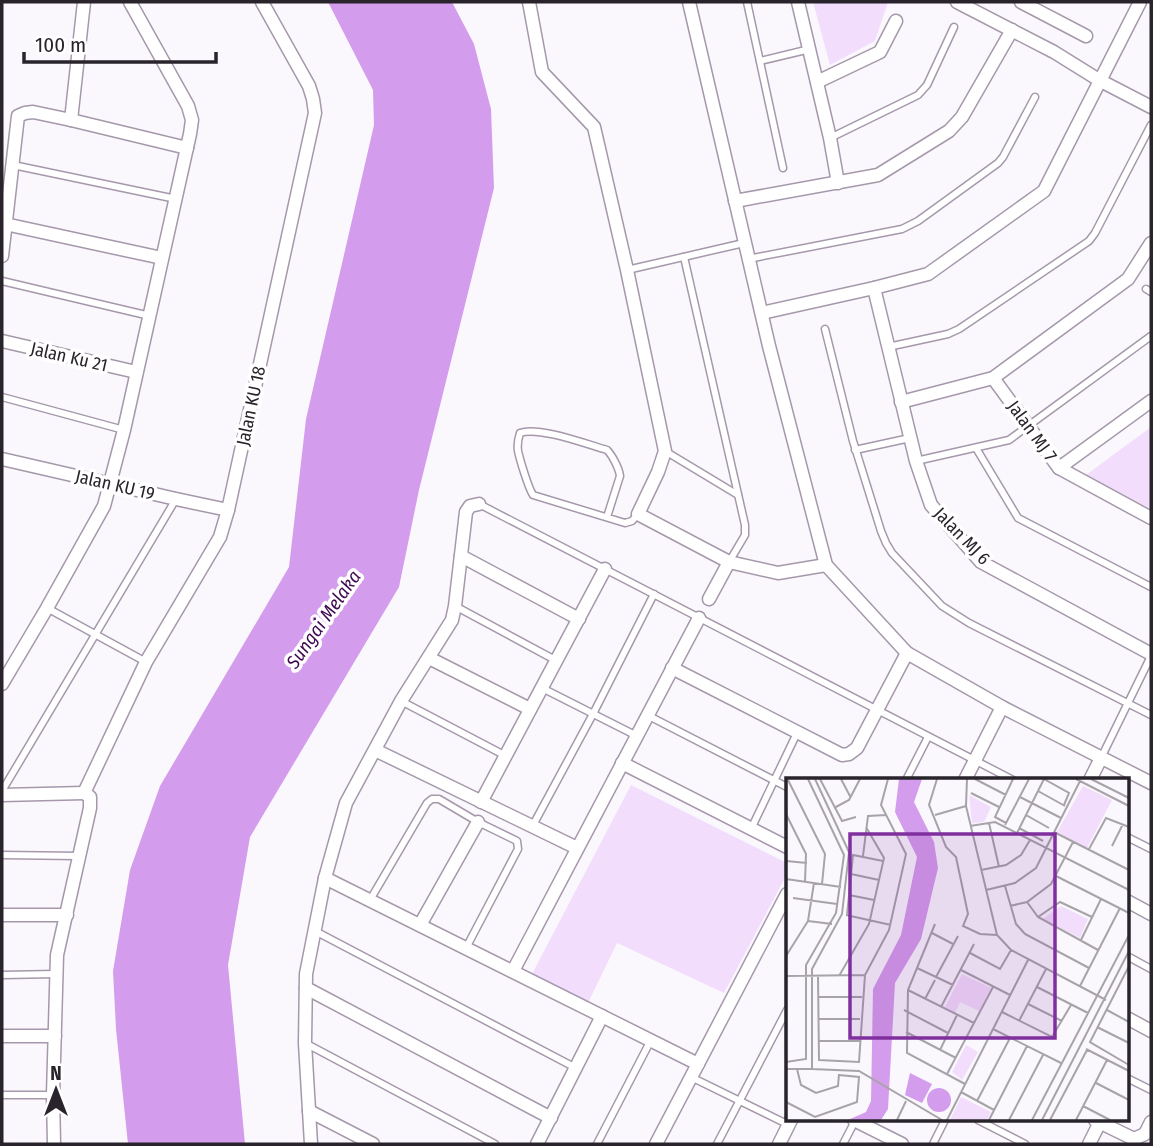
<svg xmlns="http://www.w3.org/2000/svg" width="1153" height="1146" font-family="'Fira Sans Condensed',sans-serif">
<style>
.green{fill:#f2ddfc}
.water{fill:#d49cec}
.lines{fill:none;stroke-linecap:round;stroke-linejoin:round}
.lane-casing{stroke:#a598ab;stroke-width:9}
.street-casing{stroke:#a598ab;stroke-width:15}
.lane{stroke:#fff;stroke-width:6}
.street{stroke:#fff;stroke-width:12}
.labels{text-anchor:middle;stroke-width:7;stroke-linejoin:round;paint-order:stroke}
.street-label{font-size:18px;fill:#29232b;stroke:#fff}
.water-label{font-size:19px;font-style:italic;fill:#3f0952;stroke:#fff}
.inset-road{fill:none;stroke:#a7a3a9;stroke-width:2}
.view{fill:#802f9e;fill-opacity:0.15;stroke:#802f9e;stroke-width:3.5}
.inset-edge{fill:none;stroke:#29232b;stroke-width:3.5}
</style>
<rect width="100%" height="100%" fill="#fbf8fd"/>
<g class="green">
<polygon points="813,2 888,2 875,41 830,65"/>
<polygon points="1151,427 1151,509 1086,475"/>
<polygon points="631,785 787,863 787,874 724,993 617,943 588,1003 532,974"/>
</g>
<polygon class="water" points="328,2 452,2 474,44 491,109 494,188 419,490 399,587 250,837 228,965 245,1144 128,1144 116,1029 113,971 130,870 160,786 289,567 306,419 374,125 373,90"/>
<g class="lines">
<defs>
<g id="lane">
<polyline points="747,2 783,168"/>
<polyline points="760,61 810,49"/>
<polyline points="830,138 918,95 927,85 954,27"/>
<polyline points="13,165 176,199"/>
<polyline points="684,257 745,525 745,535 729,562"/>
<polyline points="748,259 902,229 918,221 998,163 1003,157 1035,97"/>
<polyline points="627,270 744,243"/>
<polyline points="2,281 150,316"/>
<polyline points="1146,289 1151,292"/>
<polyline points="825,329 853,441 881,531 886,543 892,553 942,606 969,623 1151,715"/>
<polyline points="888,347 948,334 959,329 1089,241 1095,233 1151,125"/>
<polyline points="2,397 124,430"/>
<polyline points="976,448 1018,518 1151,587"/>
<polyline points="855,450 910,438"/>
<polyline points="665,451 738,495"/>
<polyline points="916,461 1009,440 1151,336"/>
<polyline points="479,504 1013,780"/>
<path d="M607 517 620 476C619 468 612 455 607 450 586 444 538 426 520 433 518 439 517 444 518 451 520 460 528 487 533 495L625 523 632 521 638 514"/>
<polyline points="455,606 557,661"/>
<polyline points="47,608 146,662"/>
<polyline points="542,688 637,736"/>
<polyline points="401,701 506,756"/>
<polyline points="647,715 787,787"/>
<polyline points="1101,758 1151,656"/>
<polyline points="906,780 928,737"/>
<polyline points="2,791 176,499"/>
<polyline points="532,827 593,714 654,594"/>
<polyline points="751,829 797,733"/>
<polyline points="1127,837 1151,849"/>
<polyline points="2,855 79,856"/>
<polyline points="370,900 427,803 432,799 439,799 478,822 517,841 518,849 466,948"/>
<polyline points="315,931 576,1068"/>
<polyline points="1127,956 1151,969"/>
<polyline points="2,975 56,974"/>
<polyline points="305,1043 495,1144"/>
<polyline points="691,1077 789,1125"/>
<polyline points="1127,1078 1151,1090"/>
<polyline points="2,1095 53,1095"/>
<polyline points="978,1120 1025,1144"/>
<polyline points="597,1144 651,1040"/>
<polyline points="717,1144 787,1010"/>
<polyline points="843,1144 855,1121"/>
<polyline points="933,1144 945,1120"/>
</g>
<g id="street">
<polyline points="529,2 542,72 594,127 627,270 665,451 658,472 638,514 729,562 778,573 826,565"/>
<polyline points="689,2 769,346 826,565 907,653 1002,707 1151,783"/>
<polyline points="798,2 830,138 838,183"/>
<polyline points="957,2 1054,52 1099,80 1151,107"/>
<polyline points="1021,2 1086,36"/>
<polyline points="817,82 880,52 896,21"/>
<polyline points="71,120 84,2"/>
<polyline points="735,201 878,175 949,131 962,117 1012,30"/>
<polyline points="5,224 162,258"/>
<polyline points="2,256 18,116 25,113 33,112 71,120 187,148"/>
<polyline points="874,288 916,461 931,505 981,562 1151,654"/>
<polyline points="762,313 874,288 928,274 1044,191 1140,2"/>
<polyline points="2,341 136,372"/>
<polyline points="993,378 1059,468 1151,518"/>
<polyline points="901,402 993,378 1128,279 1151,243"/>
<polyline points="2,459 176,499 228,510"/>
<polyline points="1059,468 1151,401"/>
<polyline points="461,556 579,619"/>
<polyline points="709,599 729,562"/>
<polyline points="429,658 530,709"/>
<polyline points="672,668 842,755 849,754 857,748 907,653"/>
<polyline points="2,684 47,608 104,506 124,430 190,134 192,120 188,106 130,2"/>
<polyline points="375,750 577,848"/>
<polyline points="622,763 787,847"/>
<polyline points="965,780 1002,707"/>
<polyline points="1090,780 1101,758"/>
<polyline points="84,793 146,662 220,537 228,510 315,113 313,99 309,86 262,2"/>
<polyline points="2,795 84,793"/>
<polyline points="481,802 605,569"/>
<polyline points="325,878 698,1064"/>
<polyline points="1127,901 1151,914"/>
<polyline points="2,915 67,915"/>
<polyline points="420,925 478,822"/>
<polyline points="513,971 699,618"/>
<polyline points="306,988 551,1118"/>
<polyline points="1127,1018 1151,1031"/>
<polyline points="2,1036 55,1036"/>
<polyline points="309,1111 373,1144"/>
<polyline points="854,1120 902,1144"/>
<polyline points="1095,1120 1134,1139 1145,1134 1151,1122"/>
<polyline points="54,1144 53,1095 57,955 90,808 90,797 84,793"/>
<polyline points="311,1144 305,1043 306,974 325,878 346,803 401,701 452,620 455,606 466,512 470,506 479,504"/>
<polyline points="537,1144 602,1016"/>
<polyline points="656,1144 787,894"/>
<polyline points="779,1144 791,1120"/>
<polyline points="1089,1144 1100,1122"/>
</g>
</defs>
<use href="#lane" class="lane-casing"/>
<use href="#street" class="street-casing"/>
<use href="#lane" class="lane"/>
<use href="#street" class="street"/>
</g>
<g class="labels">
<g class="street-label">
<text transform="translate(69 357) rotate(13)" y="6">Jalan Ku 21</text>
<text transform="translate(251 406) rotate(-78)" y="6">Jalan KU 18</text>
<text transform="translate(1032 431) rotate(54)" y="6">Jalan MJ 7</text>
<text transform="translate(115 485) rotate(13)" y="6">Jalan KU 19</text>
<text transform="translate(962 536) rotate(46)" y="6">Jalan MJ 6</text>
</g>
<g class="water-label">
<text transform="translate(323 619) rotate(-55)" y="7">Sungai Melaka</text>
</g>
</g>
<g transform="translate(786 778)">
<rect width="343" height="343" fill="#fbf8fd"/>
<path d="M297 8 326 22 301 70 271 54ZM183 17 205 29 198 44 186 45ZM275 128 302 141 294 160 257 141ZM176 196 205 210 193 233 174 224 169 235 159 229ZM180 267 192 274 176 302 166 294ZM175 319 205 334 201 342H164Z" fill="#f2ddfc"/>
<path d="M113 1H136L128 24 148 64 152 90 135 161 109 205 102 331 95 342H62L80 334 85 323 87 211 115 157 131 79 109 34ZM124 295 146 306 136 325 119 317ZM141 322a12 12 0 1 1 24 0a12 12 0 1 1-24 0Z" fill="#d49cec"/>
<path class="inset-road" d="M29 1 63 74 56 136 26 191V291L73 293 156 342M34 1 56 43 70 39M55 1 65 20M151 1 143 27 160 69 170 79 182 136 177 148 194 156 211 157M181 1 180 28 211 157 225 172 320 222M189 1 220 17M258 1 283 15 278 27M290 1 343 28M305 1 343 20M2 2 39 76 36 106M252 13 279 28M185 15 213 29M234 19 275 40M48 30 63 22 74 1M0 36 20 76 19 104M149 37 180 28M240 37 263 50M203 45 213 89M220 45 209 39 227 1M219 47 243 1M184 48 209 44 343 112M233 50 257 63M268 54 343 92M231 55 258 1M326 68 337 46M303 71 320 40 343 49M77 78 82 38 100 37M0 83 21 85M195 92 220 87 235 77 244 62M65 96 93 102M270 98 343 135M0 101 55 109M219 108 230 146 239 156 303 190M200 112 229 105 250 90 294 3M63 117 88 122M7 120 51 126M241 124 252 139 312 172M224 128 241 124 265 106 287 64M60 137 105 147M61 137 67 77 97 83M252 139 274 124 306 139M22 143 46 146M149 146 122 212 121 275 179 306M146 155 167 166M295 162 315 121M184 175 214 191 225 172M0 178 22 143 28 105M343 188 304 264 343 287M131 190 167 207M175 192 224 217M0 198 79 197M32 198 33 282 73 284 79 197 103 152 120 76 95 27 102 1M53 198 83 146 98 80 80 49M150 199 172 158M294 208 334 130M251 209 302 235M122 212 188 245M32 219H76M139 221 149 202M242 226 276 243M155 229 188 166M118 232 162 255M321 232 343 244M216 234 266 259 285 227M33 241H74M233 243 260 191M311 249 343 265M207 251 275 285M120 254 170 280M33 263H74M300 271 343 293M154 272 171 237M0 284 20 281V187L50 135 58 77 22 1M0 291H26M11 291 15 307 30 315 52 308 53 296M161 296 207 209M310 305 343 322M175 314 208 332M191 323 224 260M0 324 29 339 71 324 73 299 53 297M297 328 324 342M111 342 120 323M161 342 242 182M203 342 241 268M223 342 257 277M246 342 343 157M256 342 343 173M264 342 301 272M290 342 321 282"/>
<path class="view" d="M64 56H269V260H64Z"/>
<rect width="343" height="343" class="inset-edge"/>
</g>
<rect width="1153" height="1146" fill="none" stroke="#29232b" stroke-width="7"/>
<g transform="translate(56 1090)" stroke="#ffffff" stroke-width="5" paint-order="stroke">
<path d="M0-5L12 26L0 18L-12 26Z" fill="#29232b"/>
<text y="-10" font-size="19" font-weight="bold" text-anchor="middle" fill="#29232b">N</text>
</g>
<path d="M24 52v10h192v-10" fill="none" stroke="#29232b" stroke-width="3.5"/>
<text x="35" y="52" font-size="21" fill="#29232b" stroke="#ffffff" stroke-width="5" paint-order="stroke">100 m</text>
</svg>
